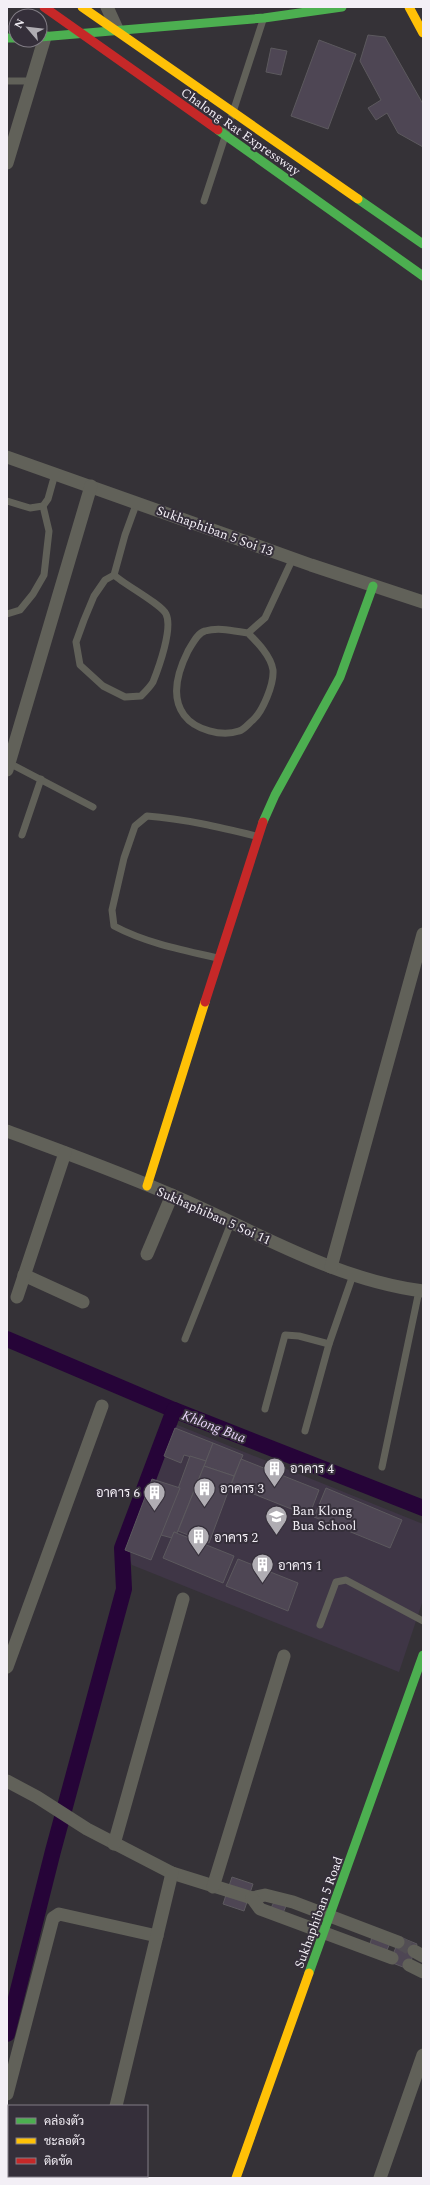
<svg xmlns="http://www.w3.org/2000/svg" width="430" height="2185" font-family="Spectral,Sarabun,serif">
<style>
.built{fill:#3f3646}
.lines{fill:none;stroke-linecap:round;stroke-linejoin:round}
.canal{stroke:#260438;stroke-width:16}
.building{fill:#4e4654;stroke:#5c595e}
.street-tunnel{stroke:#524e54;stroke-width:13;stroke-dasharray:13 6;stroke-linecap:butt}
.lane{stroke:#616159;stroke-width:7}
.street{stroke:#616159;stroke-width:13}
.fast{stroke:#4caf50;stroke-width:9}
.slow{stroke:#ffc107;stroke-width:9}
.jam{stroke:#c62828;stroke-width:9}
.fast-bridge{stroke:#4caf50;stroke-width:9}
.slow-bridge{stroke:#ffc107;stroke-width:9}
.jam-bridge{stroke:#c62828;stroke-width:9}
.labels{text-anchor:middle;stroke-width:4;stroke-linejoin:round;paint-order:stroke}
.street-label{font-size:13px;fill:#f3eff6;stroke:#352f3a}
.poi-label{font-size:13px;fill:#f3eff6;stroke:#352f3a;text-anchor:start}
.water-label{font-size:14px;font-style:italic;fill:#e7d3f8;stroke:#352f3a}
</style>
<rect width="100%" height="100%" fill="#353237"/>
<polygon class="built" points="175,1424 423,1524 423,1600 399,1672 132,1565 125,1550"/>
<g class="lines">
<g class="canal">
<polyline points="7,1339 174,1410 423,1508"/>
<polyline points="7,2034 53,1851 124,1589 122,1548 174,1410"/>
</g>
</g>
<g class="building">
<polygon points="368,35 385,37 423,104 423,147 398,133 387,113 376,120 368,108 381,100 360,61"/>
<polygon points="319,40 356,54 328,129 291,116"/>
<polygon points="271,48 287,51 281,75 266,72"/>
<polygon points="175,1428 213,1443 206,1461 184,1455 181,1463 164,1456"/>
<polygon points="213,1443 243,1455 234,1476 204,1466"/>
<polygon points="190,1456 206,1461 177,1533 174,1532 172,1538 161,1535"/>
<polygon points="241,1459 319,1490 309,1516 231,1485"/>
<polygon points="204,1466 234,1476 209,1543 178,1531"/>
<polygon points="152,1479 180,1488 151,1560 125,1550"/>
<polygon points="326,1488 402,1520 390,1548 314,1517"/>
<polygon points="174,1532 234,1556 223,1583 163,1558"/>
<polygon points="238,1559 298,1583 288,1611 226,1586"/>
<polygon points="232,1877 253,1884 244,1911 223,1904"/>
<polygon points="274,1902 286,1906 283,1913 271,1908"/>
<polygon points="372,1937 390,1943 387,1950 370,1944"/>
<polygon points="400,1937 417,1944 408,1969 390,1962"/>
</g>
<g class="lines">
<polyline class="street-tunnel" points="398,1942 414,1951"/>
<g class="lane">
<polyline points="7,81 32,81"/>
<polyline points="204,201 263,20"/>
<polyline points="7,501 30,508 43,506 48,499 55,474"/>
<path d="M114 575 105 580 94 596 84 620 76 642 80 665 103 686 125 697 141 696C145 692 150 687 153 682 159 667 173 628 166 614 161 604 125 585 114 575L125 535 137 502"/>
<polyline points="7,614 20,610 33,594 44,575 49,531 43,506"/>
<path d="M248 633C257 642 271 656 273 670 274 684 263 711 253 720 249 723 244 730 239 731 222 737 195 730 184 715 170 696 179 669 188 651 192 645 197 633 205 631 219 627 234 631 248 633L265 618 293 558"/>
<polyline points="7,762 93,807"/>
<polyline points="22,835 41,779"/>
<path d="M218 958C182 950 146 943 114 926L112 910 124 858 135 826 147 816C185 819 219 827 256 836"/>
<polyline points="185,1339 231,1223"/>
<polyline points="265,1409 285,1335 299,1336 329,1344"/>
<polyline points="305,1431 329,1344 353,1275"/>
<polyline points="382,1467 419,1291"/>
<polyline points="320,1625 336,1582 346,1580 423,1621"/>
</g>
<g class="street">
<polyline points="107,7 117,29"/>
<polyline points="7,163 45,37"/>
<polyline points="7,457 311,565 423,602"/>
<polyline points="7,770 91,486"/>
<path d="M7 1131C66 1153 125 1174 183 1200 260 1234 337 1280 423 1291"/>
<polyline points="147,1254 172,1195"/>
<polyline points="331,1267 423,934"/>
<polyline points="24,1275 83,1302"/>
<polyline points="17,1297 65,1153"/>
<polyline points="7,1667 102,1406"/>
<polyline points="7,1781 37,1797 87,1829 172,1873 252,1898 265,1895 293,1902 398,1942"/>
<polyline points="114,1844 183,1599"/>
<polyline points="213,1887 284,1656"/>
<polyline points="252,1898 260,1909 392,1958"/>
<polyline points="414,1951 423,1956"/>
<polyline points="409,1965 423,1972"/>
<polyline points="7,2094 53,1918 59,1914 157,1936"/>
<polyline points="116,2106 172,1873"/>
<polyline points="7,2123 9,2124"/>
<polyline points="115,2176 120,2178"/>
<polyline points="380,2178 423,2055"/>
</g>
<g class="fast">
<polyline points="40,37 264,18 342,7"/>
<polyline points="7,38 16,38"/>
<polyline points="263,822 275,795 340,677 373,586"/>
<polyline points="309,1973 423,1655"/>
</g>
<g class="slow">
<polyline points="409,7 423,33"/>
<polyline points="147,1186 205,1002"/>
<polyline points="236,2178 309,1973"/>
</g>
<polyline class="jam" points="205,1002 263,822"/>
<g class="fast-bridge">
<polyline points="218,130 423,276"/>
<polyline points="358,199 423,244"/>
</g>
<polyline class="slow-bridge" points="82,7 358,199"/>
<polyline class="jam-bridge" points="44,7 218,130"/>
</g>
<defs>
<symbol id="building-pin" viewBox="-11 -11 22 30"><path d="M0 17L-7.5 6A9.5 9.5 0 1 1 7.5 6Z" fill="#b0adb3" stroke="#352f3a"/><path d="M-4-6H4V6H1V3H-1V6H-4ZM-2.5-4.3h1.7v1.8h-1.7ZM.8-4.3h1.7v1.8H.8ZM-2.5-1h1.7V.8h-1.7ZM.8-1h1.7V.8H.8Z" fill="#fff"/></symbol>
<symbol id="school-pin" viewBox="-11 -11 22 30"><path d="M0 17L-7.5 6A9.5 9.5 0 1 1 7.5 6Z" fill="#b0adb3" stroke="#352f3a"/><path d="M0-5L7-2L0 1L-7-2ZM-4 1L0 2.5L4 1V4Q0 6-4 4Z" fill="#fff"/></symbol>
</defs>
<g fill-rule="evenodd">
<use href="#building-pin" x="262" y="1456" width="25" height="34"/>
<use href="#building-pin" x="192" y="1476" width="25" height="34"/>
<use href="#building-pin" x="142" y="1480" width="25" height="34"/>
<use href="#school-pin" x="264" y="1504" width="25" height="34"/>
<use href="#building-pin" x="186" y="1524" width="25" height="34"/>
<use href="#building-pin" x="250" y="1552" width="25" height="34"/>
</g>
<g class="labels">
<g class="street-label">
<text transform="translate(241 131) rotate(35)" y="5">Chalong Rat Expressway</text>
<text transform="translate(215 530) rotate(20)" y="5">Sukhaphiban 5 Soi 13</text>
<text transform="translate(214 1215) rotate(24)" y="5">Sukhaphiban 5 Soi 11</text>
<text transform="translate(318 1912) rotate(-70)" y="5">Sukhaphiban 5 Road</text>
</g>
<g class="poi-label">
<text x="290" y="1473">อาคาร 4</text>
<text x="220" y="1493">อาคาร 3</text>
<text x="140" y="1497" text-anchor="end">อาคาร 6</text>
<text x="292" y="1515">Ban Klong<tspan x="292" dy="15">Bua School</tspan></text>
<text x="214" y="1542">อาคาร 2</text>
<text x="278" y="1570">อาคาร 1</text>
</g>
<g class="water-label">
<text transform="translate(214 1426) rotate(21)" y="5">Khlong Bua</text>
</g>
</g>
<rect width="430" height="2185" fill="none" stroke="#f3eff6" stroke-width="16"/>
<rect x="8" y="2105" width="140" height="72" fill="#352f3a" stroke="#817c85"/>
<rect x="16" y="2118" width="20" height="6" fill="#4caf50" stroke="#817c85"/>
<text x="44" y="2125" font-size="12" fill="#f3eff6">คล่องตัว</text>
<rect x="16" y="2138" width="20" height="6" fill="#ffc107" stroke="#817c85"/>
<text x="44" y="2145" font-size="12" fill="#f3eff6">ชะลอตัว</text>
<rect x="16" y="2158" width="20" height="6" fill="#c62828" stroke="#817c85"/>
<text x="44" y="2165" font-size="12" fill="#f3eff6">ติดขัด</text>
<g transform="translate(28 28) rotate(298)"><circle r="19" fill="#352f3a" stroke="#817c85"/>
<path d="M0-3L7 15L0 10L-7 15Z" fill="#b0adb3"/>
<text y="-6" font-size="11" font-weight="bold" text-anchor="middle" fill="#f3eff6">N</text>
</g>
</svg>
